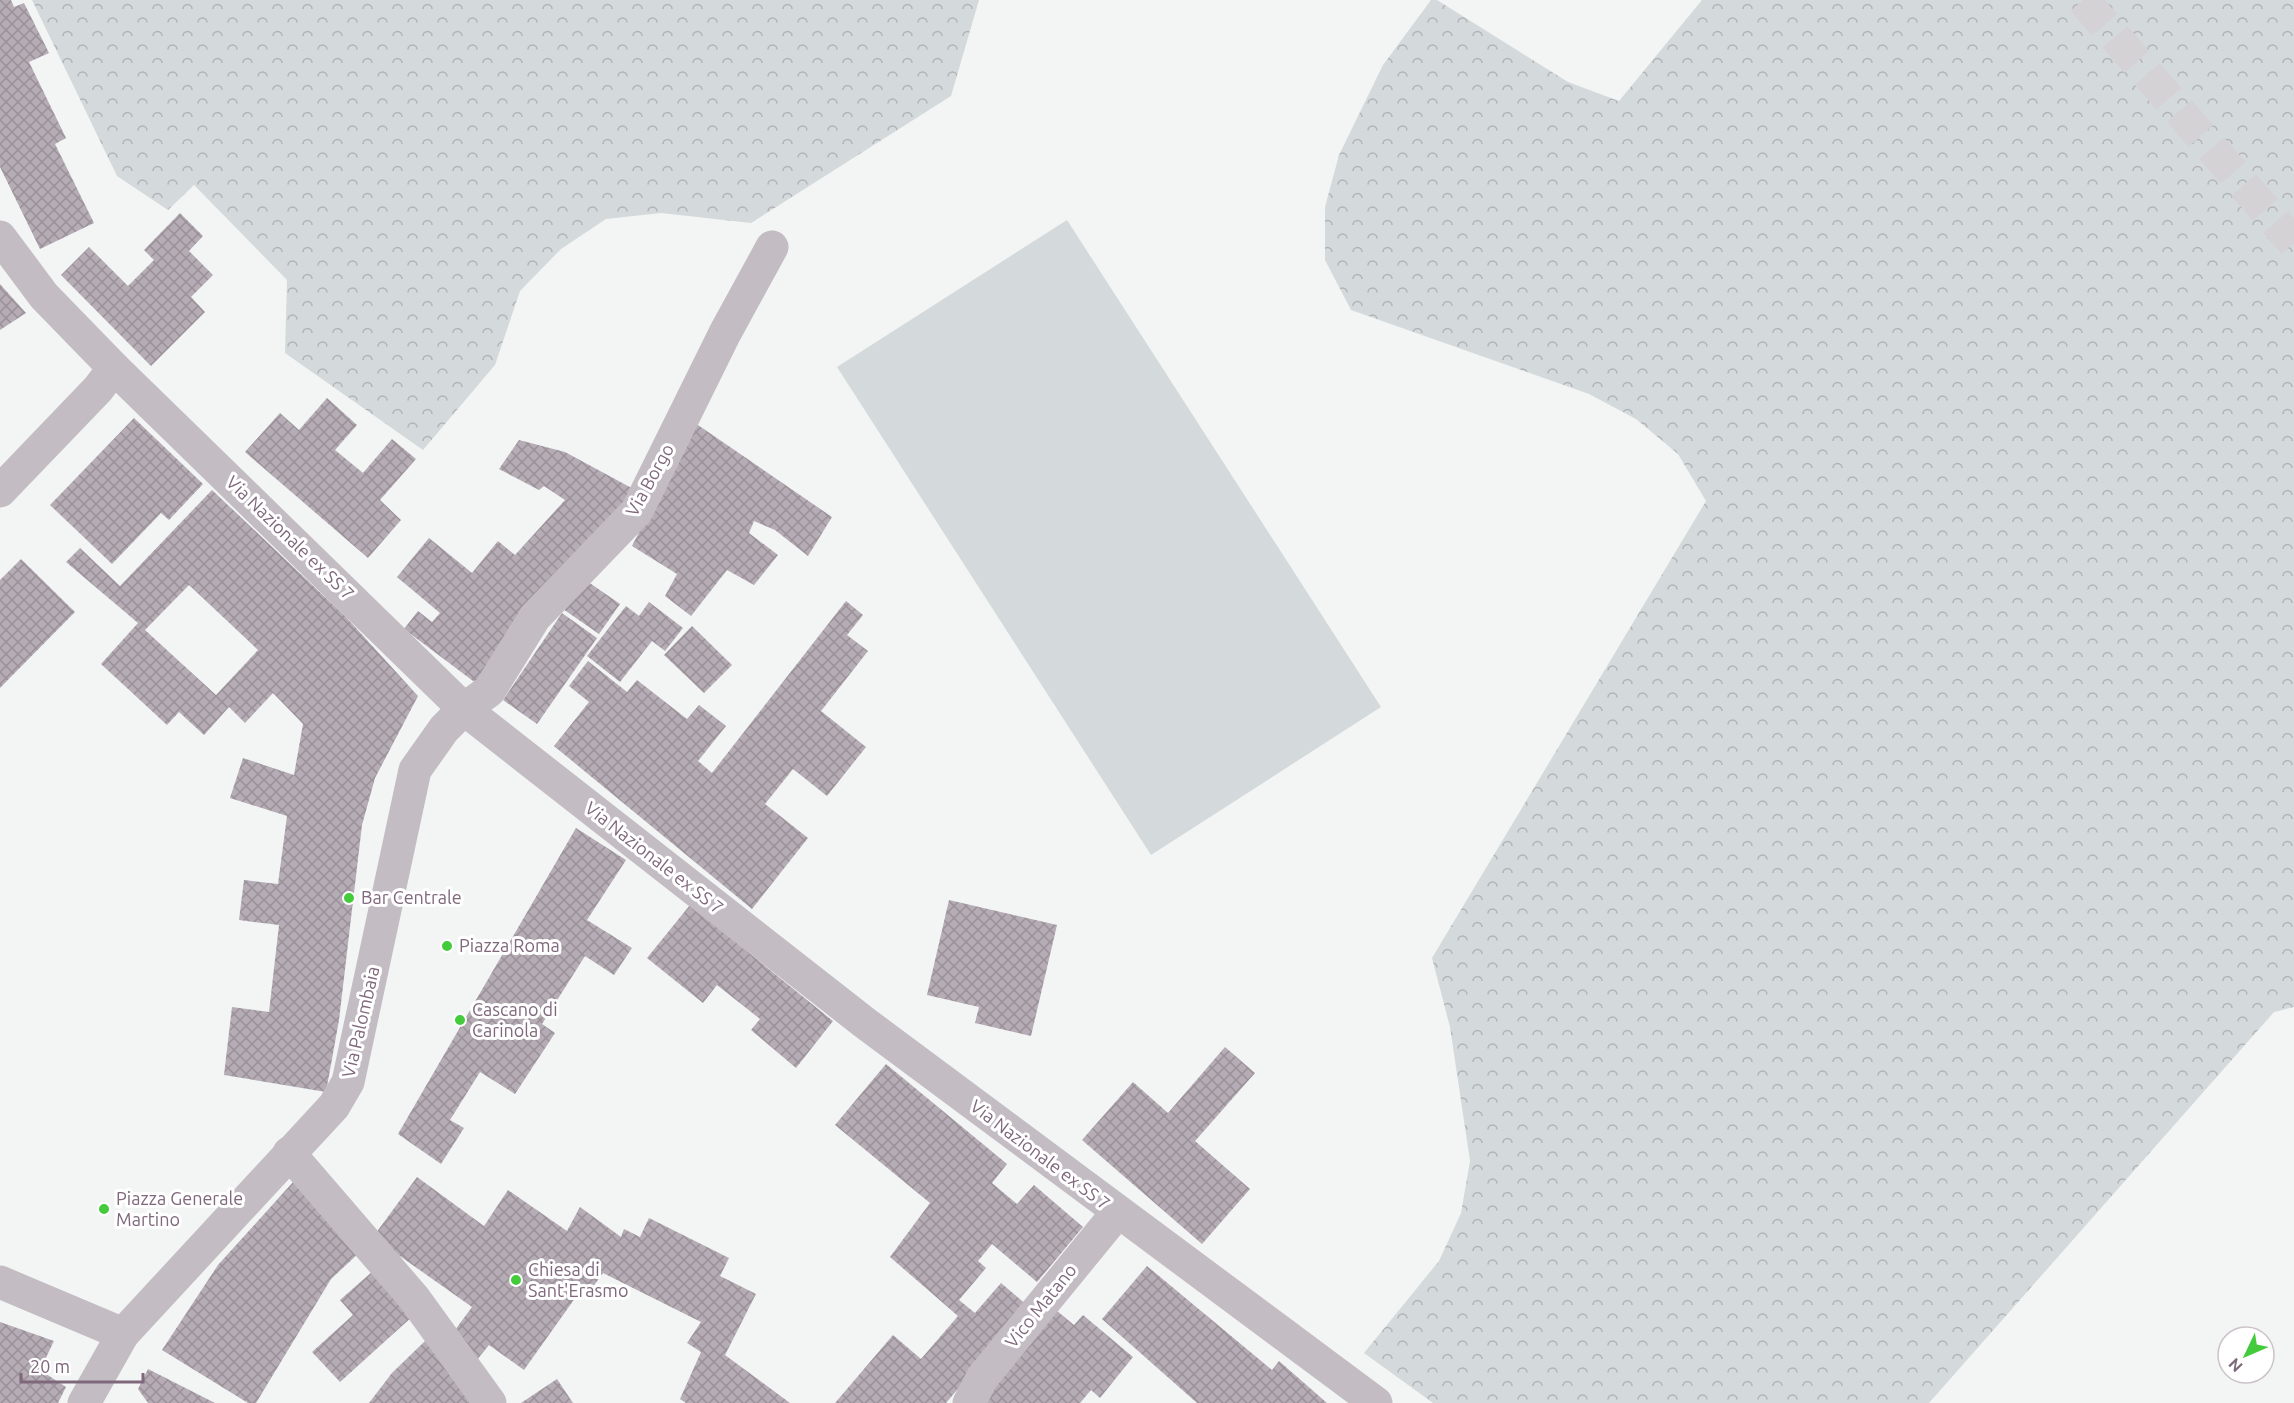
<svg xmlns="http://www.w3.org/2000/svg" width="2294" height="1403" font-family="Ubuntu,sans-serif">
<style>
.green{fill:#d4d9db}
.forest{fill:url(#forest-crowns)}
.building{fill:url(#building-cross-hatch);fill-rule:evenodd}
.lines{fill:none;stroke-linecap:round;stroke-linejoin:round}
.major-tunnel{stroke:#d5d2d6;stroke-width:33;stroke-dasharray:33 16;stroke-linecap:butt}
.minor{stroke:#c3bcc2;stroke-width:33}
.poi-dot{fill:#43cb3b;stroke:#fff;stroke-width:2}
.labels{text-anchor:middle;stroke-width:6;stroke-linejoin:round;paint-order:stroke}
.street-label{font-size:18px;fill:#7f687b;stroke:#fff}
.poi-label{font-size:18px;fill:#7f687b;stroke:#fff;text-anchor:start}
</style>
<defs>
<pattern id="forest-crowns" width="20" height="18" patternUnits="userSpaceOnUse" patternTransform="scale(1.5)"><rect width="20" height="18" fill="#d4d9db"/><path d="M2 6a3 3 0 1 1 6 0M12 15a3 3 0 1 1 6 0" fill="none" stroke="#b1b4b7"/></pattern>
<pattern id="building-cross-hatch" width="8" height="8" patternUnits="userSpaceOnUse" patternTransform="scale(1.5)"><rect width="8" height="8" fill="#b6acb5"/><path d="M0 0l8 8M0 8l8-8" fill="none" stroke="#999098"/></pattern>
</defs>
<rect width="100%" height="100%" fill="#f2f5f4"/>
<polygon class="green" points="1067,220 1381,707 1151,855 837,367"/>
<g class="forest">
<polygon points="32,0 979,0 951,96 751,223 661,213 606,219 561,249 520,291 495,365 423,450 285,353 287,280 194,185 168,210 117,176"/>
<polygon points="1431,0 1437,0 1568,82 1619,101 1702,0 2294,0 2294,1007 2274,1012 1929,1403 1433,1403 1364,1353 1439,1261 1461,1213 1470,1161 1450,1027 1432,958 1706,501 1678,454 1636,419 1589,394 1351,310 1325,260 1325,207 1339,155 1383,65"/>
</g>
<g class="building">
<polygon points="0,0 11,0 14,7 24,3 49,53 29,62 66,138 55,144 94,223 40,249 0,167"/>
<polygon points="180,213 203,236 189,251 213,275 191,297 205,312 151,366 61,275 89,247 128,286 154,260 144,250"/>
<polygon points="0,284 26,313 0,330"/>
<polygon points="327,398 357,425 335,450 363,473 392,439 416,459 380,500 401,520 368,558 245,452 280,413 299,430"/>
<polygon points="134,418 203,484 169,520 161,513 112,564 50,505"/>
<polygon points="695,423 832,517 808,556 775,530 754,521 749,533 778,555 754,585 727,570 691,616 665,596 677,574 632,546"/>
<polygon points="519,440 565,452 639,492 477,684 404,629 418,611 432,622 440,613 397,577 429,538 472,573 498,541 515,555 565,500 544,486 539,490 499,469"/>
<path d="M212 490 345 616 418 696 375 778 362 825 339 1020 326 1092 224 1075 232 1007 269 1012 279 925 239 920 244 880 278 884 287 816 230 798 243 758 294 775 303 724 273 693 245 723 229 707 204 735 179 712 167 725 101 664 138 623 66 562 80 548 120 586ZM189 585 258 650 216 695 145 630Z"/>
<polygon points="21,559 75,612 0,688 0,580"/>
<polygon points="584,579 620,604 599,634 563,609"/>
<polygon points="846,601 863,615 847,635 868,651 821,711 866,747 827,796 793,769 765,804 808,838 752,909 554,746 589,702 569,686 588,661 627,692 637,680 687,719 699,705 726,726 698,761 712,773"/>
<polygon points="649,602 683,628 665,651 652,641 620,682 587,656 626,606 639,616"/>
<polygon points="562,613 597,638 537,724 503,700"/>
<polygon points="692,626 732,665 704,693 664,655"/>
<polygon points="576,828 626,860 587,920 632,948 614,975 585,956 542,1024 555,1033 515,1094 480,1072 450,1120 464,1128 441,1164 398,1134"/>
<polygon points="949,900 1057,925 1031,1036 975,1023 979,1007 927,995"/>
<polygon points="690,905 833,1021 796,1068 751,1030 760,1019 717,985 703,1003 647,958"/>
<polygon points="1225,1047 1255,1073 1195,1141 1250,1189 1202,1244 1082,1140 1133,1082 1168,1113"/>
<polygon points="886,1064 1007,1164 992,1183 1017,1204 1034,1185 1083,1227 1037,1282 992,1244 978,1261 986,1268 959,1300 975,1313 1001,1283 1028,1306 946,1403 835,1403 893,1335 921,1359 958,1316 890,1257 930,1203 835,1125"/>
<polygon points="417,1177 484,1226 508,1190 567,1231 580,1207 621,1237 624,1229 640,1237 649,1218 729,1258 720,1276 756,1294 725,1355 790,1403 686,1403 680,1399 701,1352 687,1343 701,1322 603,1273 590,1291 583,1287 524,1370 489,1345 476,1361 455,1330 472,1307 373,1237"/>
<polygon points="294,1181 359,1253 331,1279 256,1403 248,1403 162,1350 218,1265"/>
<polygon points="1147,1266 1272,1370 1279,1361 1327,1403 1197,1403 1102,1319"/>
<polygon points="373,1271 413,1316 340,1382 312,1352 353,1315 340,1300"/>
<polygon points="1051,1306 1074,1325 1083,1315 1133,1357 1100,1398 1091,1390 1080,1403 979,1403"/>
<polygon points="0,1322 54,1341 40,1370 66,1387 58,1403 0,1403"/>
<polygon points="425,1341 461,1381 475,1403 369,1403 392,1373"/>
<polygon points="148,1369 215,1403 148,1403 138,1389"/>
<polygon points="557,1379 573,1403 521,1403"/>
</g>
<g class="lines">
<polyline class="major-tunnel" points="2083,0 2294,243"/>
<g class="minor">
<polyline points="0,237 44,296 114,368 464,709 865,1023 1376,1403"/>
<polyline points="0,491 98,389 114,368"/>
<polyline points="289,1153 414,1298 490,1403"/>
<polyline points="0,1282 123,1334"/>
<polyline points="84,1403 123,1334 334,1106 348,1082 415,770 444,729 464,709 489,691 535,617 637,511 725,333 772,247"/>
<polyline points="969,1403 982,1378 1117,1213"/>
</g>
</g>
<g class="poi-dot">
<circle cx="349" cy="898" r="6"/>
<circle cx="447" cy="946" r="6"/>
<circle cx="460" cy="1020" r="6"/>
<circle cx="104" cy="1209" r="6"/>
<circle cx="516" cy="1280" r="6"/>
</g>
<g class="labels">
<g class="street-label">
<text transform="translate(650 480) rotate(-61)" y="6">Via Borgo</text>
<text transform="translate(290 538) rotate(44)" y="6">Via Nazionale ex SS 7</text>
<text transform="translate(654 858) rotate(38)" y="6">Via Nazionale ex SS 7</text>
<text transform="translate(361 1022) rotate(-77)" y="6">Via Palombaia</text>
<text transform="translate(1040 1155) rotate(37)" y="6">Via Nazionale ex SS 7</text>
<text transform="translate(1041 1306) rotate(-51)" y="6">Vico Matano</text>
</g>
<g class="poi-label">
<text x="361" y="904">Bar Centrale</text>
<text x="459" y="952">Piazza Roma</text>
<text x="472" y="1016">Cascano di<tspan x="472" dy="21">Carinola</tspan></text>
<text x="116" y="1205">Piazza Generale<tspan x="116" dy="21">Martino</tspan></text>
<text x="528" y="1276">Chiesa di<tspan x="528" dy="21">Sant'Erasmo</tspan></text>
</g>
</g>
<g transform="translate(2246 1355) rotate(226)"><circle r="28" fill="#ffffff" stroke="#ccc3ca" stroke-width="1.5"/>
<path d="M0-4.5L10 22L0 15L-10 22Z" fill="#43cb3b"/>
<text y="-9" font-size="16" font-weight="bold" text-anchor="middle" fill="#7f687b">N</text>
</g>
<path d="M21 1373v9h122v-9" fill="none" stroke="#7f687b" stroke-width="3"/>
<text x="30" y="1373" font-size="18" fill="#7f687b" stroke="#ffffff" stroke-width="4.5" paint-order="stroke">20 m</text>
</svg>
